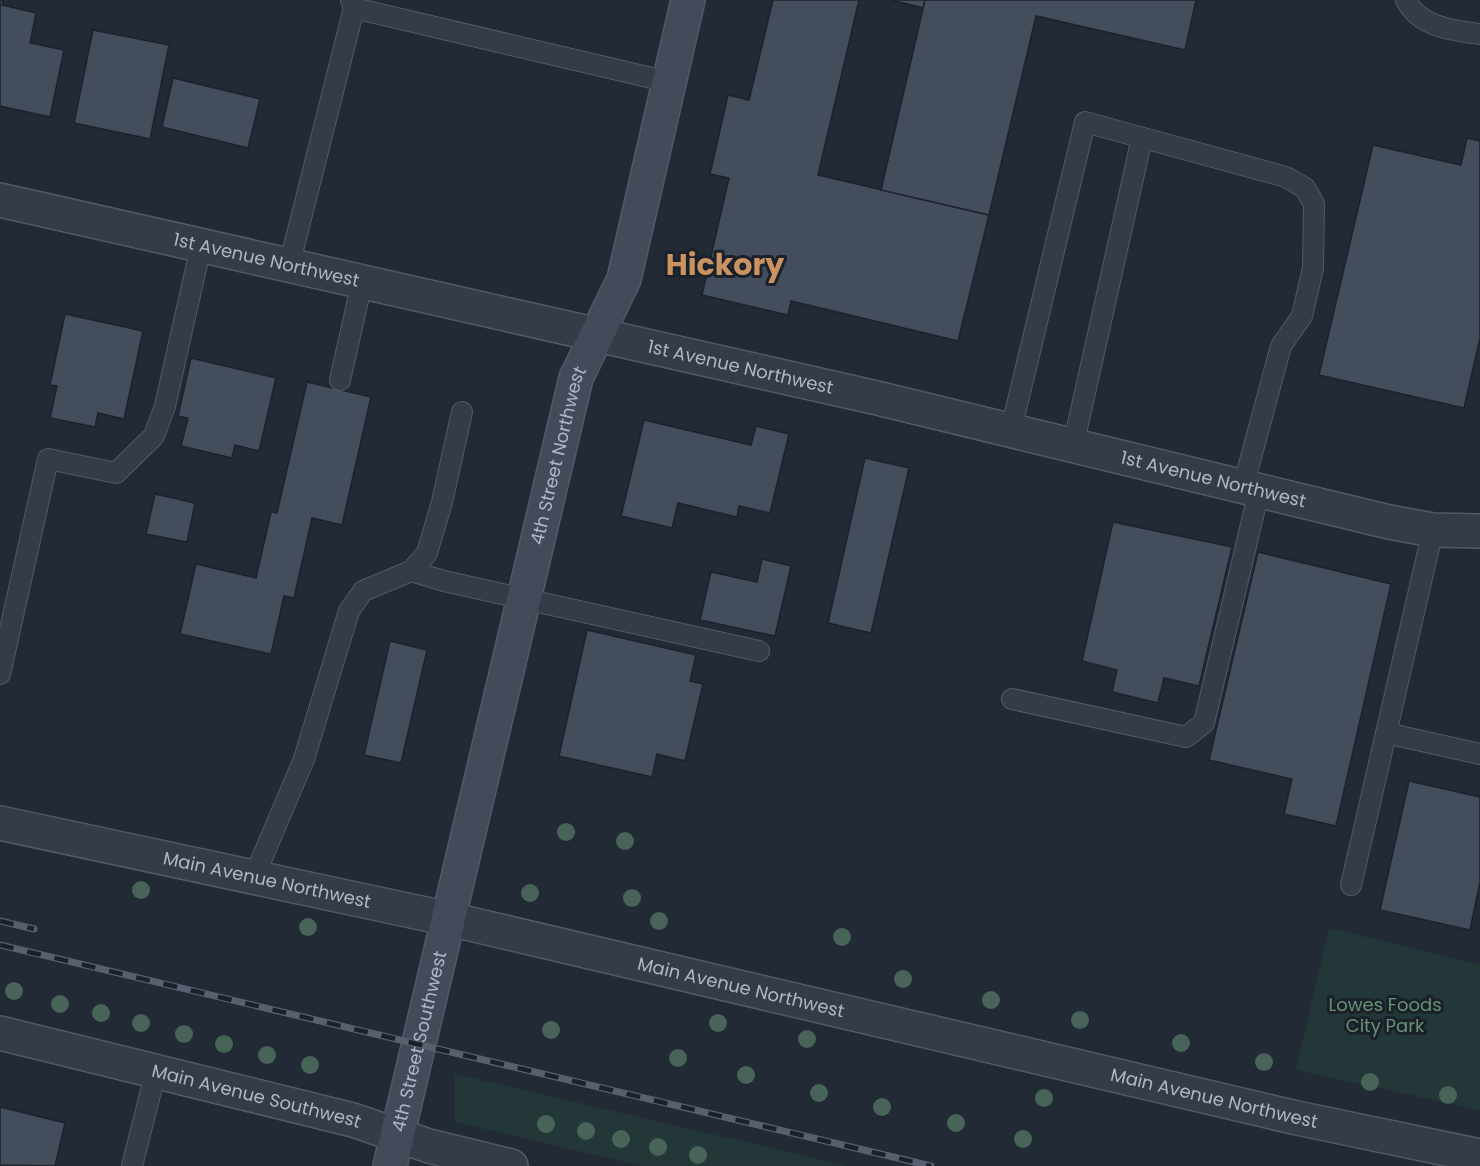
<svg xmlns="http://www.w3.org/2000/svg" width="1480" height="1166" font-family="Poppins,sans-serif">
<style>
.green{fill:#243738}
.building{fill:#434d5b;stroke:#1c232d;stroke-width:1.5}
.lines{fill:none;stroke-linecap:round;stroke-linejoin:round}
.service-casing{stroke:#525a65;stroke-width:22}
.minor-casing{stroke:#525a65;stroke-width:36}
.tertiary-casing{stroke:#525a65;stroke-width:36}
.secondary-casing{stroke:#525a65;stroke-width:36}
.service{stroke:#353c47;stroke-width:20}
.minor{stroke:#353c47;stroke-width:33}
.tertiary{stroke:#353c47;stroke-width:33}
.secondary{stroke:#434b5a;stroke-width:33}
.rail-casing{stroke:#57606e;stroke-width:7}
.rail{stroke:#1a212b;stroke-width:4.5;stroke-dasharray:14;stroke-linecap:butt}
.tree{fill:#486358}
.labels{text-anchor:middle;stroke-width:6;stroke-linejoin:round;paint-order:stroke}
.street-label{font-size:18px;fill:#afb7c3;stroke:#1a212b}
.park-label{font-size:18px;fill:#689273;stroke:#1a212b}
.town-label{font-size:30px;font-weight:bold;fill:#cc9362;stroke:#1a212b}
</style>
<rect width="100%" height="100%" fill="#222a36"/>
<g class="green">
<polygon points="1329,928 1480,965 1480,1110 1296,1070"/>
<polygon points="455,1074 848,1166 642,1166 455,1122"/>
</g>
<g class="building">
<polygon points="0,0 3,0 2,5 36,13 30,43 64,50 50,117 0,106"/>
<polygon points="773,0 859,0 818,175 989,215 958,341 791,301 788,315 702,295 729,178 710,174 728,95 749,100"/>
<polygon points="891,0 925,0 924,8"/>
<polygon points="925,0 1196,0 1185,50 1036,16 989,215 881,190"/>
<polygon points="93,30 169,45 150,139 74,123"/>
<polygon points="173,78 260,99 248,148 162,127"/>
<polygon points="1467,138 1480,141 1480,338 1464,408 1319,375 1373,145 1461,165"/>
<polygon points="65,314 143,331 124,419 98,413 95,427 50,418 57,386 50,385"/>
<polygon points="191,358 276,378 259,451 235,445 232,458 181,446 188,418 178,416"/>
<polygon points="307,382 371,397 342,525 312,518 294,598 284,596 271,654 180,634 196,564 256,578 271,512 277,513"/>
<polygon points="644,420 751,445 756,426 789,434 770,513 739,506 737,517 678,503 672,528 621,516"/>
<polygon points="865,458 909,468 871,633 828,623"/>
<polygon points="155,494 195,503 187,542 146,534"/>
<polygon points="1113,522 1232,547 1199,686 1164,678 1158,703 1112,692 1117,670 1082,661"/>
<polygon points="1258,552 1391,584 1336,826 1284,814 1292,779 1209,760"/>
<polygon points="762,559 791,566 775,636 700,620 711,572 757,582"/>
<polygon points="587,630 696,655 690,681 703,684 685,761 657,754 652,777 559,756"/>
<polygon points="390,641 427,650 401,763 364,755"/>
<polygon points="1409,781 1480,797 1480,882 1470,930 1380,910"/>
<polygon points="0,1107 65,1123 55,1166 0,1165"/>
</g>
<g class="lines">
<defs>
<g id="service">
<path d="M1406 0C1419 27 1454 31 1480 34"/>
<polyline points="354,8 669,82"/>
<polyline points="289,266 354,8 351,0"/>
<polyline points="340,380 362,282"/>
<polyline points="1011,430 1085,122 1286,177 1305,188 1314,204 1313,268 1302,316 1281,346 1243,487"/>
<polyline points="1073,446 1142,138"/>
<polyline points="411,571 444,581 759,651"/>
<polyline points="0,674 48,459 116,473 154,436 165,406 201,246"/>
<polyline points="1012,699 1186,737 1204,723 1259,491"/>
<polyline points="1386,733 1480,754"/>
<polyline points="254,877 304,759 349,611 363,591 411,571 427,553 442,502 462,412"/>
<polyline points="1351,885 1433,530"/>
<polyline points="132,1166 156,1071"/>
</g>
<g id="minor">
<path id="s1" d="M0 823 449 919 1297 1118 1480 1156"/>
<path id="s2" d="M0 1033 353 1120 429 1146 511 1166"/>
</g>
<g id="tertiary">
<path id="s3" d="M0 200 877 398 1389 522 1433 530 1480 531"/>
</g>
<g id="secondary">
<path id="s4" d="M390 1166 576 378 624 279 688 0"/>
</g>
</defs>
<use href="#service" class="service-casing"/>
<use href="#minor" class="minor-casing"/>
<use href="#tertiary" class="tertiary-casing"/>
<use href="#secondary" class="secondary-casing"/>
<use href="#service" class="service"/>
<use href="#minor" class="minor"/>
<use href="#tertiary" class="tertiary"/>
<use href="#secondary" class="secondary"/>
<defs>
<g id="rail">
<polyline points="0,921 34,929"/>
<polyline points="0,945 931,1166"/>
</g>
</defs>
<use href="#rail" class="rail-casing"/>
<use href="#rail" class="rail"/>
</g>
<g class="tree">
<circle cx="566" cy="832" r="9"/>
<circle cx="625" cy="841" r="9"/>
<circle cx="141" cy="890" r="9"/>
<circle cx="530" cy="893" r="9"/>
<circle cx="632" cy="898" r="9"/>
<circle cx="659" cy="921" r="9"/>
<circle cx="308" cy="927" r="9"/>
<circle cx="842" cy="937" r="9"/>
<circle cx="903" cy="979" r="9"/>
<circle cx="14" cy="991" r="9"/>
<circle cx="991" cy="1000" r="9"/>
<circle cx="60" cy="1004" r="9"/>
<circle cx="101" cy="1013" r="9"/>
<circle cx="1080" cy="1020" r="9"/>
<circle cx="141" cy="1023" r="9"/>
<circle cx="718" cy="1023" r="9"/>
<circle cx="551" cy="1030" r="9"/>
<circle cx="184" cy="1034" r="9"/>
<circle cx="807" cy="1039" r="9"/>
<circle cx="1181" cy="1043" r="9"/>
<circle cx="224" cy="1044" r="9"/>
<circle cx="267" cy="1055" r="9"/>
<circle cx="678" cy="1058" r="9"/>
<circle cx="1264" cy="1062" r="9"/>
<circle cx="310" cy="1065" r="9"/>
<circle cx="746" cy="1075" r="9"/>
<circle cx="1370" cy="1082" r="9"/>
<circle cx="819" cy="1093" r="9"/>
<circle cx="1448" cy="1095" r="9"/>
<circle cx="1044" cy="1098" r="9"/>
<circle cx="882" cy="1107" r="9"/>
<circle cx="956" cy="1123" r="9"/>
<circle cx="546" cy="1124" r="9"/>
<circle cx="586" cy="1131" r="9"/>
<circle cx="621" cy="1139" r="9"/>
<circle cx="1023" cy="1139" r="9"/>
<circle cx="658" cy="1147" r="9"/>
<circle cx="698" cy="1155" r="9"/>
</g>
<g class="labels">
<g class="street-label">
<text dy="6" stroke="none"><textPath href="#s3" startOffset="273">1st Avenue Northwest</textPath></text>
<text dy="6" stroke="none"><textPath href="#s3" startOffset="759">1st Avenue Northwest</textPath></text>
<text dy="6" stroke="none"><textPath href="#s4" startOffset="730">4th Street Northwest</textPath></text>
<text dy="6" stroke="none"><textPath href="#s3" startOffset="1245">1st Avenue Northwest</textPath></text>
<text dy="6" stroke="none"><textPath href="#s1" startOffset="273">Main Avenue Northwest</textPath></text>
<text dy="6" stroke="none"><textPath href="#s1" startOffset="759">Main Avenue Northwest</textPath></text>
<text dy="6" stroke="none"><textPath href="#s4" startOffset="128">4th Street Southwest</textPath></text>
<text dy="6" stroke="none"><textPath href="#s2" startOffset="264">Main Avenue Southwest</textPath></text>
<text dy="6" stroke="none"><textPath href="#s1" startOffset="1245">Main Avenue Northwest</textPath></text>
</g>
<g class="park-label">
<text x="1385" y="1011">Lowes Foods<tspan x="1385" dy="21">City Park</tspan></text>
</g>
<g class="town-label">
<text x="725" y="275">Hickory</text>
</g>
</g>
</svg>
